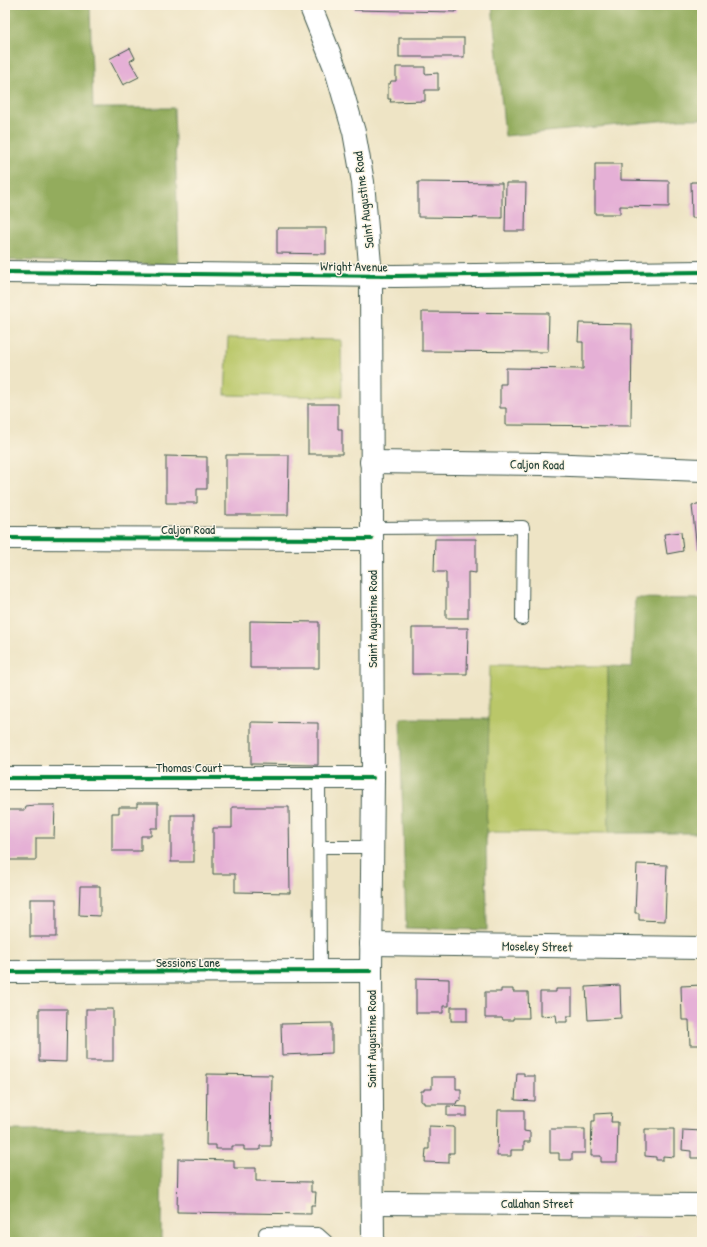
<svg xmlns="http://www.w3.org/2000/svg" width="707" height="1247" font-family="'Patrick Hand',sans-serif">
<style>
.green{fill:#bac769;stroke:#6c824e}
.forest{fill:#93ac5d;stroke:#597448}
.building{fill:#e5b0d6}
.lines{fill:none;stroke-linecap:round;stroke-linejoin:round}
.service-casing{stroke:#3e564a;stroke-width:14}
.minor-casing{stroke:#3e564a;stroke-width:24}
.secondary-casing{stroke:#3e564a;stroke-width:24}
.service{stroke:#fff;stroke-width:12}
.minor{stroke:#fff;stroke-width:22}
.secondary{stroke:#fff;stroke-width:22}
.cycleway-casing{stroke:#fcf5e5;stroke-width:6}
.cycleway{stroke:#00873e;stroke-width:4}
.labels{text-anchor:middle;stroke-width:3;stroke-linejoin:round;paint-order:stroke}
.street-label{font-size:13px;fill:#1f3d34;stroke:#fcf5e5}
</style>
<rect width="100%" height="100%" fill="#fcf5e5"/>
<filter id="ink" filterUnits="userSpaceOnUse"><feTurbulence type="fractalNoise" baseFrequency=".025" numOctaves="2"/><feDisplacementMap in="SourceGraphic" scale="8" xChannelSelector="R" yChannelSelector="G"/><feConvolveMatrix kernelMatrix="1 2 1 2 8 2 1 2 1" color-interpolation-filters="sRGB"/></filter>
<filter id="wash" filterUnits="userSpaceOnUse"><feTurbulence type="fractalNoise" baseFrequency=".012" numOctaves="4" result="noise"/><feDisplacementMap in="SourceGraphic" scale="16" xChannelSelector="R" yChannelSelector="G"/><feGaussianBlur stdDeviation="0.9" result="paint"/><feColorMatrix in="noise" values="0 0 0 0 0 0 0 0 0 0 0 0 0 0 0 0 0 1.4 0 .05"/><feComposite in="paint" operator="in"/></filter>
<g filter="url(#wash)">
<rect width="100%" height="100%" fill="#eee4c5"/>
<g class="green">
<polygon points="228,338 341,340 342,397 225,395"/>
<polygon points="490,665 608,666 609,833 486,832"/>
</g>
<g class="forest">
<polygon points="5,5 90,5 93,108 174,108 179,265 5,260"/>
<polygon points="492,5 702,5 702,119 680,119 505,136"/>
<polygon points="635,598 702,599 702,833 609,833 608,666 632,667"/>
<polygon points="400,718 489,719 486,832 487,930 406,928"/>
<polygon points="5,1130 162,1130 161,1242 5,1242"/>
</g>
<g id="blocks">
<g class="building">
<polygon points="354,5 456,5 456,12 354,10"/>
<rect x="399" y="38" width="65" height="19"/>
<polygon points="130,48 135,58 130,61 139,77 123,85 109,59"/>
<polygon points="396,67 425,67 425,74 438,73 438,90 425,90 425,101 390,102 391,99 388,99 388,84 390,84 391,81 396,81"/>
<polygon points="595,164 621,164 621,180 669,181 669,207 620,206 620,214 595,214"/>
<polygon points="418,182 502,183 502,218 418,217"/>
<polygon points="691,182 702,182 702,218 692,218"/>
<polygon points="506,183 526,183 525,231 505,231"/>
<polygon points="277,228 326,228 326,254 277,253"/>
<polygon points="422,312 549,313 548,352 422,351"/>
<polygon points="579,323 632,324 631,426 506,425 506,408 500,408 500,384 506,384 506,368 583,369 583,342 578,342"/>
<polygon points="308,404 338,404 338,429 342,429 342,454 308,454"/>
<polygon points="226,455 289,455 288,515 226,515"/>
<polygon points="166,456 207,457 207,489 197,489 197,503 166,503"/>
<polygon points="702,504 702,549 697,549 692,506"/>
<polygon points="681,532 683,551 667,554 664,534"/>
<polygon points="435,539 476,539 476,573 468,572 468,618 446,618 446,572 434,572"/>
<polygon points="250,621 319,622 319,668 250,668"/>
<polygon points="412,628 468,628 467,674 412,674"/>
<polygon points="251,722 318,723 318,765 251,764"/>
<polygon points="137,803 158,803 158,828 151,828 151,836 141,836 141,851 112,851 112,813 119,813 119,807 137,807"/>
<polygon points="35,805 55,805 54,838 36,838 36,860 6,860 6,810 25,810 26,806"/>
<polygon points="232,807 289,807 290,893 235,892 235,874 213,874 213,828 232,828"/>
<rect x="171" y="815" width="23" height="47"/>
<polygon points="637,864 667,865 665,921 639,920 639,913 635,913"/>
<polygon points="80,886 100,886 100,916 79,915"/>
<rect x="30" y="899" width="26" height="38"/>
<polygon points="416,978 449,979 449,1006 443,1006 443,1013 416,1013"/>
<polygon points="620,985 621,1018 588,1020 586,987"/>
<polygon points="702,985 702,1045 690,1045 689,1020 682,1020 681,986"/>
<polygon points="501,989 513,989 513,992 528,992 529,1018 513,1018 513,1020 503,1020 502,1018 485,1018 485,992 501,992"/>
<polygon points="556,989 572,989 572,1016 567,1016 567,1022 557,1022 556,1015 540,1016 540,992 556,992"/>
<rect x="451" y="1007" width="16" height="14"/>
<polygon points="39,1009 67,1009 66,1062 39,1061"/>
<rect x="86" y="1009" width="27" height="52"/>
<polygon points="332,1023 332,1053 282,1055 281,1024"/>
<polygon points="517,1073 524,1073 524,1076 535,1076 535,1101 515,1100"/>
<polygon points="207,1074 272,1075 271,1146 260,1146 260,1150 244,1150 244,1146 232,1146 232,1149 216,1149 216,1145 206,1145"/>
<polygon points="432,1077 456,1077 456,1089 461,1089 461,1100 457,1101 456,1104 424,1104 424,1102 421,1102 421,1091 424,1091 424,1089 432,1089"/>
<polygon points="447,1106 467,1107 467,1116 447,1116"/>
<polygon points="498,1110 524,1110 524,1131 530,1132 530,1142 524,1142 524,1150 511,1150 511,1156 497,1156"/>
<polygon points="612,1113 611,1122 618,1122 617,1162 601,1162 601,1156 591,1156 592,1121 595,1121 595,1114"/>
<polygon points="429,1126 454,1127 454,1153 449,1153 449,1163 425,1162 426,1149 429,1149"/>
<polygon points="550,1129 585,1129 585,1153 572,1153 572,1160 559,1160 559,1153 550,1153"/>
<polygon points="645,1129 674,1129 674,1157 663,1156 663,1160 656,1160 656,1157 645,1156"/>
<polygon points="683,1130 702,1131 702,1158 691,1158 691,1151 682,1150"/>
<polygon points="178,1159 234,1160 234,1168 256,1168 256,1181 311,1182 311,1192 316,1192 315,1205 311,1205 311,1214 177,1212"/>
<rect x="632" y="1240" width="33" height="2"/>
<rect x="679" y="1240" width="22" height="2"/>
</g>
</g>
</g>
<g filter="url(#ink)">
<use href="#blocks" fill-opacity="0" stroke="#3e564a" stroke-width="1"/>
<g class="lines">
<defs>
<g id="service">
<polyline points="372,528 523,527 522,619"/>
<polyline points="319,777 320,972"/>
<polyline points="319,847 372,847"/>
<polyline points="265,1233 318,1234 327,1242"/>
</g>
<g id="minor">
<polyline points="5,272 394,276 702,272"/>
<polyline points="371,462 544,464 702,470"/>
<polyline points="5,538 372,539"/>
<polyline points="5,778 373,778"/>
<polyline points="371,944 702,948"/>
<polyline points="5,972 371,971"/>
<polyline points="373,1203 702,1205"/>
</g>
<polyline id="secondary" points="310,5 336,70 354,132 363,182 371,276 373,778 371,971 373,1242"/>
</defs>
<use href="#service" class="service-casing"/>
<use href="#minor" class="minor-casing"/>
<use href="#secondary" class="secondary-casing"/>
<use href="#service" class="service"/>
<use href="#minor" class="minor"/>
<use href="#secondary" class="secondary"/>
<defs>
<g id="cycleway">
<polyline points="5,272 394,276 702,272"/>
<polyline points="5,538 372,539"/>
<polyline points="5,778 373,778"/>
<polyline points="5,972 371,971"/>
</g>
</defs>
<use href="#cycleway" class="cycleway-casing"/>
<use href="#cycleway" class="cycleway"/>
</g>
</g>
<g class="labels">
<g class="street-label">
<text transform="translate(363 200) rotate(-97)" y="5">Saint Augustine Road</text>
<text transform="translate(354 266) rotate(1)" y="5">Wright Avenue</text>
<text transform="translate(537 464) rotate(1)" y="5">Caljon Road</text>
<text x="188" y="534">Caljon Road</text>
<text transform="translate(372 619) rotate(-90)" y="5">Saint Augustine Road</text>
<text x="189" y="772">Thomas Court</text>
<text transform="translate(537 946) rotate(1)" y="5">Moseley Street</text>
<text x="188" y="967">Sessions Lane</text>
<text transform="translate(371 1039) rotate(-90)" y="5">Saint Augustine Road</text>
<text x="537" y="1208">Callahan Street</text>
</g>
</g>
<rect width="707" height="1247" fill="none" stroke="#fcf5e5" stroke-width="20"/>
</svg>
